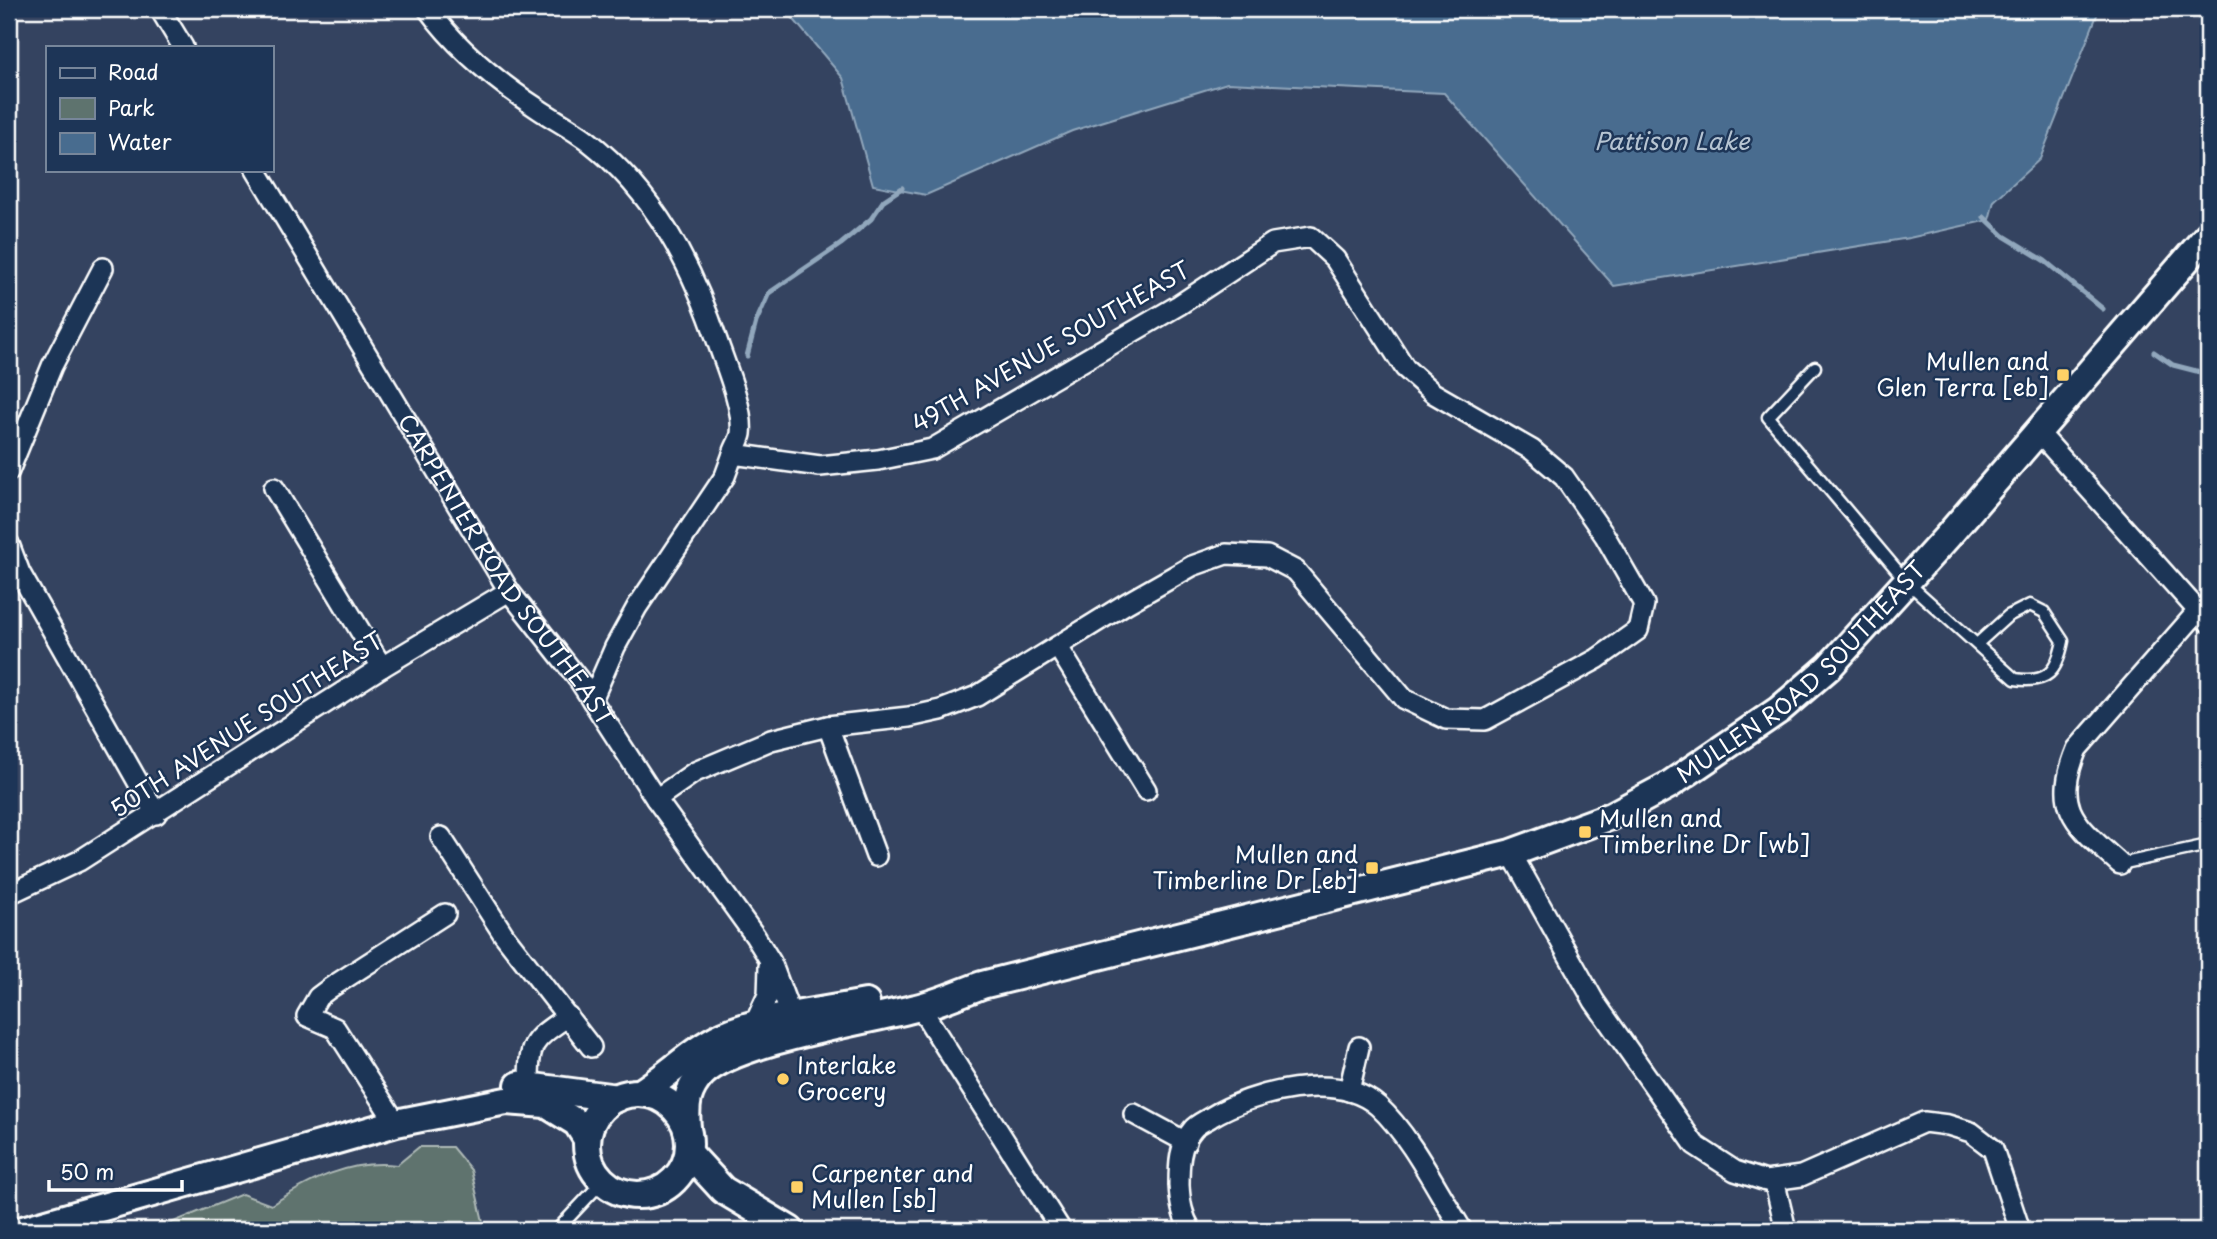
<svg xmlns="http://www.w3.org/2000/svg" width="2217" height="1239" font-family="'Playpen Sans',sans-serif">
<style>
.green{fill:#5e736e;stroke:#aeb9b6;stroke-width:2}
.water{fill:#486c8f;stroke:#91a7bc;stroke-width:2}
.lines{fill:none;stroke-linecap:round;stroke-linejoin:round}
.stream{stroke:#91a7bc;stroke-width:5}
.lane-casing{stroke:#fff;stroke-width:15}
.street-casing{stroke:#fff;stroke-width:24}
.secondary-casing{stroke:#fff;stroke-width:32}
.lane{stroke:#1d3557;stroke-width:10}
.street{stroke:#1d3557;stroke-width:19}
.secondary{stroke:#1d3557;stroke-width:26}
.poi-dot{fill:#ffd166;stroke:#1d3557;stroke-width:2.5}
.labels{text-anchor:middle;stroke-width:5;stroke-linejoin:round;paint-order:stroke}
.street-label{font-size:23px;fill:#fff;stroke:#1d3557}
.poi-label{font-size:23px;fill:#fff;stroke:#1d3557;text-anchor:start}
.water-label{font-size:24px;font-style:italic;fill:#b6c4d2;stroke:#1d3557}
</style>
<rect width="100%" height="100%" fill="#344360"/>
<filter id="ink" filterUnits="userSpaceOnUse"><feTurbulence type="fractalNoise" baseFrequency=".0143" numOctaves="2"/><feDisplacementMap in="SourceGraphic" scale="14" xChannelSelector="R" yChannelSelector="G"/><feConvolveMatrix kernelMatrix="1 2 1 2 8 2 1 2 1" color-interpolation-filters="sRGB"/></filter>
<g filter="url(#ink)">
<path class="green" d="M419 1147H452L471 1170 485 1230H154L242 1194 271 1205C310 1180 350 1159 397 1165Z"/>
<polygon class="water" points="785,9 2097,9 2097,15 2040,159 1994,201 1989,220 1909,238 1614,286 1444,93 1227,83 1072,131 926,195 873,185 843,78"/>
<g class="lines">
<g class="stream">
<polyline points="1984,217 2004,236 2045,261 2103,309"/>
<polyline points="2154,352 2173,365 2208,374"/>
<polyline points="747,356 756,322 769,293 841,244 871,219 884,200 902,188"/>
</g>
<defs>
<g id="lane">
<path d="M1815 367 1768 417 1907 582 2015 679C2048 684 2057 671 2063 641L2044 612 2030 605 2008 616 1977 644"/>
<polyline points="2120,864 2208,845"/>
<polyline points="557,1230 603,1181"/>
</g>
<g id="street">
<polyline points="160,9 183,47"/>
<path d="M428 9C457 49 496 81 537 108 553 119 571 128 587 140 655 193 692 265 719 346 727 369 744 410 741 434 740 440 735 447 733 454"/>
<path id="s1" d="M256 170 509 591 579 680 656 799 755 936 771 962 792 1018 787 1025"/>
<polyline points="2039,433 2208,622"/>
<polyline points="9,471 52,366 103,268"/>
<polyline points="274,488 382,667"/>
<polyline points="9,544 20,573 156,814"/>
<polyline points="1058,647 1146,790"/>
<polyline points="592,700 615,647 637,607 725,476 733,454 820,466 878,460 932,449 1179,305 1273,243 1311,237 1335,259 1405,368 1433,393 1532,450 1564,477 1605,536 1644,604 1638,630 1597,659 1485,720 1446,719 1404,699 1296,571 1267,556 1226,554 1192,566 1127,603 977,696 941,710 909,717 828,726 771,740 695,772 656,799"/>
<polyline points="828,726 876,856"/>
<polyline points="441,837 504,935 591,1047"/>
<polyline points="1511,853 1594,1001 1695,1145 1735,1171 1766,1181 1801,1176 1924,1122 1948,1125 1971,1132 1993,1149 2020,1230"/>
<path d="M2120 864C2076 824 2052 810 2077 749L2198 611"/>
<polyline points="9,894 79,861 382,667 509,591"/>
<polyline points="920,1007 1061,1230"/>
<polyline points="754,1025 768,995 769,966"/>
<path d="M529 1085C529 1041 532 1041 568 1016"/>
<polyline points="1349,1091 1359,1047"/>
<polyline points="1134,1114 1186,1142"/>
<polyline points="396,1123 335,1028 307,1016 318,997 330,988 445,914"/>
<polyline points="1774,1180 1786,1230"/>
<path d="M1191 1230C1182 1216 1180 1202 1179 1185 1179 1165 1179 1145 1193 1129 1197 1124 1205 1121 1211 1117 1252 1092 1337 1070 1378 1106 1411 1136 1438 1192 1462 1230"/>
</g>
<g id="secondary">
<polyline points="519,1085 617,1098"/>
<path d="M640 1093C669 1075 693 1049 724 1035 768 1016 820 1012 866 1003"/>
<circle cx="638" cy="1144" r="51"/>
<path id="s2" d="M687 1128C685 1106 686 1091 702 1074 735 1041 866 1021 916 1008 938 1003 960 993 982 985L1511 853 1611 816 1669 785 1779 710 1829 667 1947 537 2208 235"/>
<polyline points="689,1153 723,1190 790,1230"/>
<polyline points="23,1230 396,1123 506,1101 546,1104 577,1123 587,1139"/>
</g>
</defs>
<use href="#lane" class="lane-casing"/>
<use href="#street" class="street-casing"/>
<use href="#secondary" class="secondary-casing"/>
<use href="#lane" class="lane"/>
<use href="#street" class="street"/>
<use href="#secondary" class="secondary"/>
</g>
</g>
<g class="poi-dot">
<rect x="2056" y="368" width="14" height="14" rx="3.5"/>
<rect x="1578" y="825" width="14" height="14" rx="3.5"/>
<rect x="1365" y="861" width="14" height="14" rx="3.5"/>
<circle cx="783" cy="1079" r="7"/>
<rect x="790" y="1180" width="14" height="14" rx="3.5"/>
</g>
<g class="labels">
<g class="street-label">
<text transform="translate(1051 347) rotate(-30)" y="8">49TH AVENUE SOUTHEAST</text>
<text dy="8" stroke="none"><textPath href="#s1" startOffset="472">CARPENTER ROAD SOUTHEAST</textPath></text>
<text dy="8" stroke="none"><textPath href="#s2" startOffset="1246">MULLEN ROAD SOUTHEAST</textPath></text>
<text transform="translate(247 725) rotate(-33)" y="8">50TH AVENUE SOUTHEAST</text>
</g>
<g class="poi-label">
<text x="2049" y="370" text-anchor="end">Mullen and<tspan x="2049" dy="26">Glen Terra [eb]</tspan></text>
<text x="1599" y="827">Mullen and<tspan x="1599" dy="26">Timberline Dr [wb]</tspan></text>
<text x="1358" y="863" text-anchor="end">Mullen and<tspan x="1358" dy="26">Timberline Dr [eb]</tspan></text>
<text x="797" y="1074">Interlake<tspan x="797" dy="26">Grocery</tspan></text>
<text x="811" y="1182">Carpenter and<tspan x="811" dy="26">Mullen [sb]</tspan></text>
</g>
<g class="water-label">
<text x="1672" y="150">Pattison Lake</text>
</g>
</g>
<rect width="2217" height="1239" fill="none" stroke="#1d3557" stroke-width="35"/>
<rect x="18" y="18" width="2182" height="1204" fill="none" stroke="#fff" stroke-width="2.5" filter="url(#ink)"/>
<rect x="46" y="46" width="228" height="126" fill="#1d3557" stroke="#77869a" stroke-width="2"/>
<rect x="60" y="68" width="35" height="10" fill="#1d3557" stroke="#77869a" stroke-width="2"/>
<text x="108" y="80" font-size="21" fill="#ffffff">Road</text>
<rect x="60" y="98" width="35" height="21" fill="#5e736e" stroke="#77869a" stroke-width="2"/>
<text x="108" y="116" font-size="21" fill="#ffffff">Park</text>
<rect x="60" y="133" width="35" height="21" fill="#486c8f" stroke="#77869a" stroke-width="2"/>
<text x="108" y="150" font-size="21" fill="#ffffff">Water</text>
<path d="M49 1180v10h133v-10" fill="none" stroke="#ffffff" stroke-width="3.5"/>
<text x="60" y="1180" font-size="21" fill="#ffffff" stroke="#1d3557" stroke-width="5" paint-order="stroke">50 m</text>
</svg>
